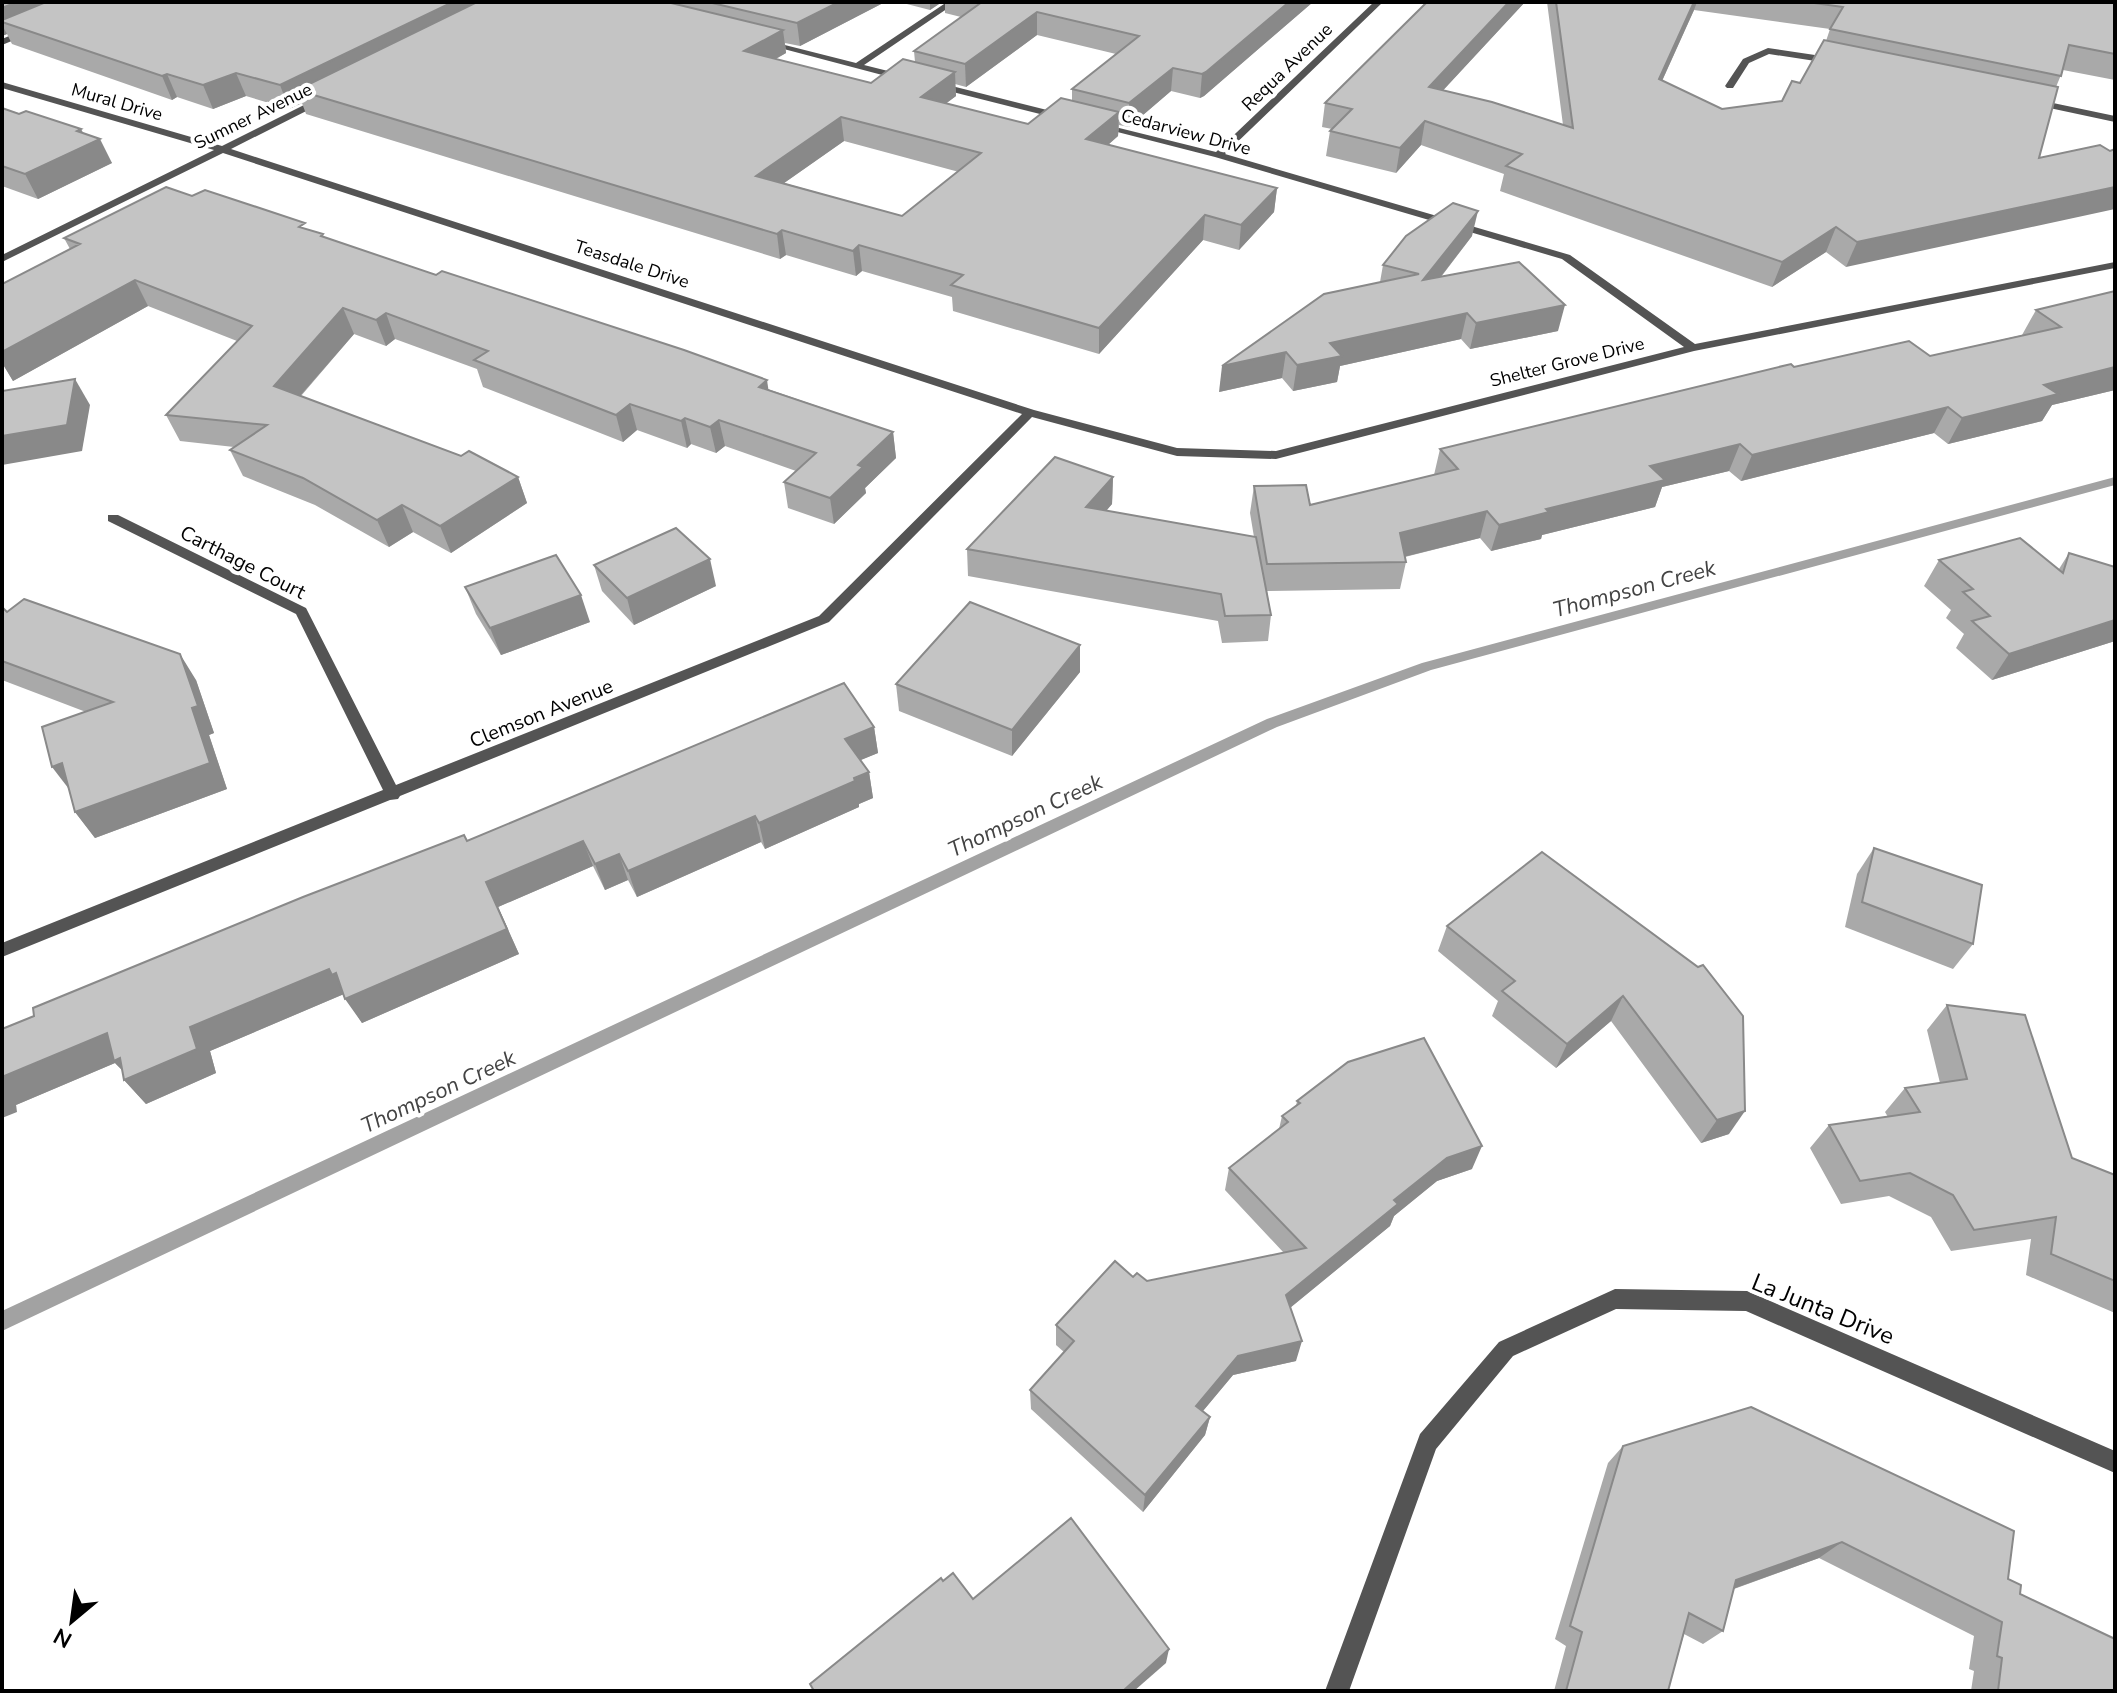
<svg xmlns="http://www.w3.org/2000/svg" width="2117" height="1693" font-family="'Nunito Sans',sans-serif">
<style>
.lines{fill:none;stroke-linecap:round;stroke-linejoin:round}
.stream{fill:#a2a2a2;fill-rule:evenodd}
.minor{fill:#545454;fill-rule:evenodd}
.wall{fill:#a9a9a9;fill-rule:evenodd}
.shaded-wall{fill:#898989}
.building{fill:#c4c4c4;stroke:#898989;stroke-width:2;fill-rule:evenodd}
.labels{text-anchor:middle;stroke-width:8;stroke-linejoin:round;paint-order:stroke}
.far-street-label{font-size:18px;fill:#000;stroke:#fff}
.street-label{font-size:20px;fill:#000;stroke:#fff}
.water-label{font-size:22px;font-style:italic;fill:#434343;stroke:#fff}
.near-street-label{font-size:24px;fill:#000;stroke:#fff}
</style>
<rect width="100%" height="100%" fill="#fff"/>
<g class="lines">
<polygon class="stream" points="2115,477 2115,485 1431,670 1277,727 2,1331 2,1311 1267,719 1422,663"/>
<g class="minor">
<polygon points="947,2 957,2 864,65 908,76 908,80 905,81 761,43 765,40 856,63"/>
<polygon points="1374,2 1383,2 1225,154 1570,255 1695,344 2115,262 2115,268 1694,351 1276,459 1177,456 1032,417 829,622 400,796 398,799 390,800 2,957 2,943 383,790 296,614 108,521 108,515 118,515 306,608 396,785 819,616 1022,414 223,153 2,262 2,255 214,150 2,88 2,82 222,146 320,97 326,97 326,101 231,149 1034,410 1177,448 1276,451 1684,347 1562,259 1215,157 1094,126 1099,123 1216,152"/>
<polygon points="28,28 31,29 31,33 2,45 2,39"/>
<polygon points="1768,48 1835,58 1839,61 1835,64 1769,54 1749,63 1733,88 1727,88 1725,86 1743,59"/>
<polygon points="936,82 1067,115 1069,117 1064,120 933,87 933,83"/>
<polygon points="2034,99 2115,116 2115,122 2031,104 2031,100"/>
<polygon points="1615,1289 1747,1291 2115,1451 2115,1473 1746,1311 1616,1309 1513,1356 1436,1449 1349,1691 1325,1691 1420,1434 1499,1342"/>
</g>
</g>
<g class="wall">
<path d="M2 2H885L800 46 785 43 786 53 776 59 871 83 915 62 914 51 961 17 945 13V2H1313L1204 96 1200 98 1171 91 1129 127 1119 125 1118 136 1108 145 1277 188 1274 212 1239 250 1203 240 1099 354 953 311 952 297 862 271 856 276 786 255 780 259 306 114 302 103 289 109 246 96 213 109 177 97 172 100 12 44 7 34 2 36ZM1037 35 1116 54 1072 89V100L1028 124 946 103 956 96 955 84 966 87ZM844 141 959 172 902 216 784 183Z"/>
<polygon points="899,2 942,2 930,10"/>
<path d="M1427 2H1525L1443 90 1563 125 1547 2H2115V80L2063 70 2056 87 1846 267 1826 252 1772 287 1500 191 1504 174 1421 145 1396 173 1326 156 1330 131 1332 129 1322 127 1325 103ZM1694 10 1830 29 1826 41 1800 83 1782 101 1722 109 1662 81Z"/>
<polygon points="2,108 83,133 112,163 38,199 2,186"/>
<polygon points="192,196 323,234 324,237 893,432 896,458 865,488 866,493 834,524 788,508 784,482 796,471 725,446 716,453 691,444 687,448 637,430 623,442 483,387 477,369 395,339 386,346 354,334 301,396 518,477 527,503 451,553 413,532 389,547 315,505 243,476 230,450 234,447 180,441 166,415 237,341 148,306 13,381 4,366 70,249 64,238"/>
<polygon points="1472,236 1441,277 1558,331 1470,349 1461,339 1340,366 1337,382 1293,391 1282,378 1219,392 1380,282 1383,265"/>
<polygon points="2115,291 2115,390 2052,405 2042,421 1948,444 1934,433 1741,481 1729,471 1662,487 1655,507 1542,535 1541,539 1491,551 1480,538 1405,557 1406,562 1400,589 1267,591 1271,615 1268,641 1222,643 1218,621 968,576 967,549 1113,477 1112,504 1106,511 1254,537 1250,513 1254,486 1310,505 1434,475 1440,449 1794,367 1930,356 2022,335 2036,310"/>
<polygon points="2069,553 2115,641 1992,680 1956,648 1964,634 1946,618 1951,610 1924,586 1939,560 2059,569"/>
<polygon points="594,565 716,586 634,625 602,591"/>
<polygon points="465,587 590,622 501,655 476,614"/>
<polygon points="2,607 7,612 196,680 214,733 209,735 227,789 95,838 75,812 86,712 2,680"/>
<polygon points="1080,672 1012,756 899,711 896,684"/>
<polygon points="874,727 878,753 860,760 869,772 873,798 859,804 859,807 765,849 761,842 637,897 628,880 605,890 593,866 498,907 519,954 362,1023 344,994 210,1051 216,1073 146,1104 124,1080 122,1070 115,1063 16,1105 17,1112 2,1029 467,841"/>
<polygon points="1874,848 1973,944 1953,969 1845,927 1857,874"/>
<polygon points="1542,852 1729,1134 1701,1143 1611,1021 1556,1068 1492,1016 1498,1001 1438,951 1447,926"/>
<polygon points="1947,1005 2072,1158 2115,1175 2115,1313 2026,1275 2031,1239 1951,1251 1931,1217 1889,1196 1841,1204 1810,1148 1829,1125 1888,1117 1885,1112 1905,1088 1940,1083 1927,1030"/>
<polygon points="1297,1101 1472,1169 1437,1181 1394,1216 1390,1226 1290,1308 1296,1361 1233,1375 1203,1411 1210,1417 1205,1435 1143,1512 1031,1409 1030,1390 1064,1352 1056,1345 1056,1325 1133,1277 1147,1281 1284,1253 1225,1190 1229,1168 1279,1129 1282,1116 1296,1106"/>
<polygon points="1623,1446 2008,1579 2020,1594 2115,1691 1971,1691 1974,1671 1969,1669 1974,1636 1819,1558 1734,1589 1723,1631 1703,1644 1684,1634 1668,1691 1554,1691 1566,1646 1555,1639 1608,1463"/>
</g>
<g class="shaded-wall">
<polygon points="17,2 84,2 2,22 2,8"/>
<polygon points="453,2 505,2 297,90 302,103 289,109 280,85"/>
<polygon points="839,2 885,2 800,46 797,23"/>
<polygon points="930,2 942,2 930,10"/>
<polygon points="1289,2 1313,2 1204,96 1200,98 1202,74"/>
<polygon points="1509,2 1525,2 1424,111 1429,87"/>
<polygon points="1694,2 1697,2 1694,10 1652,103 1659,79"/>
<polygon points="1037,12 1037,35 966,87 965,64"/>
<polygon points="2,25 7,34 2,36"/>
<polygon points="783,30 786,53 748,74 744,51"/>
<polygon points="1173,68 1171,91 1129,127 1129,103"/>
<polygon points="955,72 956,96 923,121 921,97"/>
<polygon points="236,73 246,96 213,109 203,85"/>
<polygon points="167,74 177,97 172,100 162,76"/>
<polygon points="1119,112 1118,136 1086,164 1086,139"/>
<polygon points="841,117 844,141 760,200 756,176"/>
<polygon points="1425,121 1421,145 1396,173 1400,148"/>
<polygon points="81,129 89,144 100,139 112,163 38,199 25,174 77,131"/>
<polygon points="2115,187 2115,209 1846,267 1857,242"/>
<polygon points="1277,188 1274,212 1239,250 1241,225"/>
<polygon points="1478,211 1472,236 1418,306 1423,280"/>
<polygon points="1205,215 1203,240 1099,354 1099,328"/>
<polygon points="1836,227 1826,252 1772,287 1782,262"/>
<polygon points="782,230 786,255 780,259 777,234"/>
<polygon points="859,245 862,271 856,276 853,251"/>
<polygon points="135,280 148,306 13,381 4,366 2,368 2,333"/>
<polygon points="1565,305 1558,331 1470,349 1476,323"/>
<polygon points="343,308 354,334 286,412 274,386"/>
<polygon points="386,313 395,339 386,346 376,320"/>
<polygon points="1467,313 1461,339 1340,366 1337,382 1293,391 1297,365 1330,343"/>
<polygon points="1286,352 1282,378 1219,392 1222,366"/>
<polygon points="2115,367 2115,390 2052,405 2042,421 1948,444 1962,418 2044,385"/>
<polygon points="75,379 90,405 82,451 2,465 2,436"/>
<polygon points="767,380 771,407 759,387"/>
<polygon points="630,404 637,430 623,442 616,415"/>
<polygon points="1948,407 1934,433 1741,481 1752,455"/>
<polygon points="685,418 691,444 687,448 681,421"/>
<polygon points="719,420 725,446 716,453 710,427"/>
<polygon points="893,432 896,458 865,488 866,493 834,524 830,498 858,465"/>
<polygon points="1740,444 1729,471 1662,487 1655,507 1542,535 1541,539 1491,551 1499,525 1546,509 1650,466"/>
<polygon points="518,477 527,503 451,553 440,526"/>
<polygon points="1113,477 1112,504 1086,534 1086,507"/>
<polygon points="402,505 413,532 389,547 377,520"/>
<polygon points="1487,511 1480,538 1395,559 1400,533"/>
<polygon points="710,559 716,586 634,625 627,598"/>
<polygon points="581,595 590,622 501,655 490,628"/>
<polygon points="2115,620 2115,641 1992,680 2009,654"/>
<polygon points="1080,645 1080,672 1012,756 1012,730"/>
<polygon points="180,654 196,680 214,733 209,735 227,789 95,838 75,812 192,708"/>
<polygon points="874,727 878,753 849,765 845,739"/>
<polygon points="62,763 72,793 52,767"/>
<polygon points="869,772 873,798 859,804 859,807 765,849 759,823"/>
<polygon points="755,816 761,842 637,897 628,871"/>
<polygon points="583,841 593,866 498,907 519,954 362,1023 345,999 344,994 210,1051 216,1073 146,1104 124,1080 130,1078 115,1063 16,1105 17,1112 2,1118 2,1077 107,1033 190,1027 486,882"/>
<polygon points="619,854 628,880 605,890 595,864"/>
<polygon points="1623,996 1611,1021 1556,1068 1567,1044"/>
<polygon points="1745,1111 1729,1134 1701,1143 1717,1120"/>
<polygon points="1482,1146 1472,1169 1437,1181 1394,1216 1390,1226 1280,1316 1286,1295 1394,1200 1447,1158"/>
<polygon points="1302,1341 1296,1361 1233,1375 1192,1424 1196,1406 1238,1356"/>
<polygon points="1210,1417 1205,1435 1143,1512 1145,1495"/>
<polygon points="1842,1542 1819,1558 1716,1595 1736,1580"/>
<polygon points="1169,1649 1166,1663 1134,1691 1123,1691"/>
</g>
<g class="building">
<polygon points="2,2 17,2 2,8"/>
<polygon points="46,2 453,2 280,85 236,73 203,85 167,74 162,76 2,22 2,20"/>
<path d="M477 2H667L783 30 744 51 871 83 903 59 955 72 921 97 1028 124 1061 98 1119 112 1086 139 1277 188 1241 225 1205 215 1099 328 951 285 963 275 859 245 853 251 782 230 777 234 297 90ZM841 117 884 128 981 153 902 216 756 176Z"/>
<polygon points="708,2 839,2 797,23"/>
<polygon points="982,2 1289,2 1206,72 1202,74 1173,68 1129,103 1072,89 1139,36 1037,12 965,64 914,51"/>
<polygon points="1427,2 1509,2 1429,87 1492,102 1573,128 1556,2 1694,2 1659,79 1722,109 1782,101 1792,81 1800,83 1824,40 2058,87 2039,158 2100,145 2110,151 2115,149 2115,187 1857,242 1836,227 1782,262 1506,166 1522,154 1425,121 1400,148 1330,131 1352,109 1325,103"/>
<polygon points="1807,2 2115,2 2115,54 2069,45 2061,76 1830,29 1843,7"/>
<polygon points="2,108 19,114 26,111 81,129 77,131 100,139 25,174 2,166"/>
<polygon points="166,187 192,196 205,190 305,223 299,227 323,234 321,236 436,275 442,271 684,350 767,380 759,387 893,432 858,465 863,467 830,498 784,482 816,453 719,420 710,427 685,418 681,421 630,404 616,415 474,360 488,351 386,313 376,320 343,308 274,386 461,456 469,451 518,477 440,526 402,505 377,520 303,478 230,450 267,425 166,415 252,326 135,280 2,352 2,284 80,244 64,238"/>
<polygon points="1453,203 1478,211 1423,280 1519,262 1565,305 1476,323 1467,313 1330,343 1342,356 1297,365 1286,352 1222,366 1324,294 1419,274 1383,265 1406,236"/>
<polygon points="2115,291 2115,367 2044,385 2058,394 1962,418 1948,407 1752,455 1740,444 1650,466 1665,480 1546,509 1549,512 1499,525 1487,511 1400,533 1406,562 1267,564 1254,486 1306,485 1310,505 1458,469 1440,449 1791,364 1794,367 1909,341 1930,356 2061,327 2036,310"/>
<polygon points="75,379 67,425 2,436 2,391"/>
<polygon points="1055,457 1113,477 1086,507 1256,537 1271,615 1225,616 1221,594 967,549"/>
<polygon points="676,528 710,559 627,598 594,565"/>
<polygon points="2020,538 2063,573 2069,553 2115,567 2115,620 2009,654 1972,621 1990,616 1963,592 1973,589 1939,560"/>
<polygon points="556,555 581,595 490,628 465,587"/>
<polygon points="24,599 180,654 198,706 192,708 210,763 75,812 62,763 52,767 42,727 113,702 2,661 2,607 7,612"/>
<polygon points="970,602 1080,645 1012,730 896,684"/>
<polygon points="844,683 874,727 845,739 869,772 854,778 855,781 759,823 755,816 628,871 619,854 595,864 583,841 486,882 507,929 345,999 336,973 332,975 329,969 190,1027 197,1049 124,1080 120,1058 114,1061 107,1033 2,1077 2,1029 34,1016 33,1008 303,897 464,835 467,841"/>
<polygon points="1874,848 1982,885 1973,944 1862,902"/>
<polygon points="1542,852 1698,967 1703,965 1743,1016 1745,1111 1717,1120 1623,996 1567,1044 1502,991 1515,981 1447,926"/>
<polygon points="1947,1005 2025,1015 2072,1158 2115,1175 2115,1281 2051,1254 2056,1217 1974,1230 1953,1195 1910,1173 1860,1181 1829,1125 1920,1112 1905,1088 1967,1079"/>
<polygon points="1424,1038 1482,1146 1447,1158 1394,1200 1398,1204 1286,1295 1302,1341 1238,1356 1196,1406 1210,1417 1145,1495 1030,1390 1074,1341 1056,1325 1115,1261 1133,1277 1137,1273 1147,1281 1306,1248 1229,1168 1288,1122 1282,1116 1300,1103 1297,1101 1348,1062"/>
<polygon points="1751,1407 2014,1531 2008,1579 2021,1585 2020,1594 2115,1639 2115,1691 1998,1691 2002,1658 1997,1656 2002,1622 1842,1542 1736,1580 1723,1631 1689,1613 1668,1691 1566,1691 1582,1632 1570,1626 1623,1446"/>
<polygon points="1071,1518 1169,1649 1123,1691 814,1691 810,1684 941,1578 943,1581 953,1573 973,1599"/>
</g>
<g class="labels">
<g class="far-street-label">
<text transform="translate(1287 67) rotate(-44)" y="6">Requa Avenue</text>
<text transform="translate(117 102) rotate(16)" y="6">Mural Drive</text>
<text transform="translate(253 116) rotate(-26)" y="6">Sumner Avenue</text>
<text transform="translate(1186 132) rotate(15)" y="6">Cedarview Drive</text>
<text transform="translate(632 264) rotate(18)" y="6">Teasdale Drive</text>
<text transform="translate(1567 362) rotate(-14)" y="6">Shelter Grove Drive</text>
</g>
<g class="street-label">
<text transform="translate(243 562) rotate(27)" y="7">Carthage Court</text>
<text transform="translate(541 713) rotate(-22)" y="7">Clemson Avenue</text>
</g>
<g class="water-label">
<text transform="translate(1634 588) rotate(-15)" y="8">Thompson Creek</text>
<text transform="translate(1025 815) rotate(-25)" y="8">Thompson Creek</text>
<text transform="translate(438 1091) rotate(-25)" y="8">Thompson Creek</text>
</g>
<g class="near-street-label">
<text transform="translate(1823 1309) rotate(22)" y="8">La Junta Drive</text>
</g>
</g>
<rect width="2117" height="1693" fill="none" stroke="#000000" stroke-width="8"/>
<g transform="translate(72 1621) rotate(209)" stroke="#ffffff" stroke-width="6" paint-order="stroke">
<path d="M0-6L14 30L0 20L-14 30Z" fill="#000000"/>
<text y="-12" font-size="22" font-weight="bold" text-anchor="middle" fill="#000000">N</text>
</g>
</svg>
